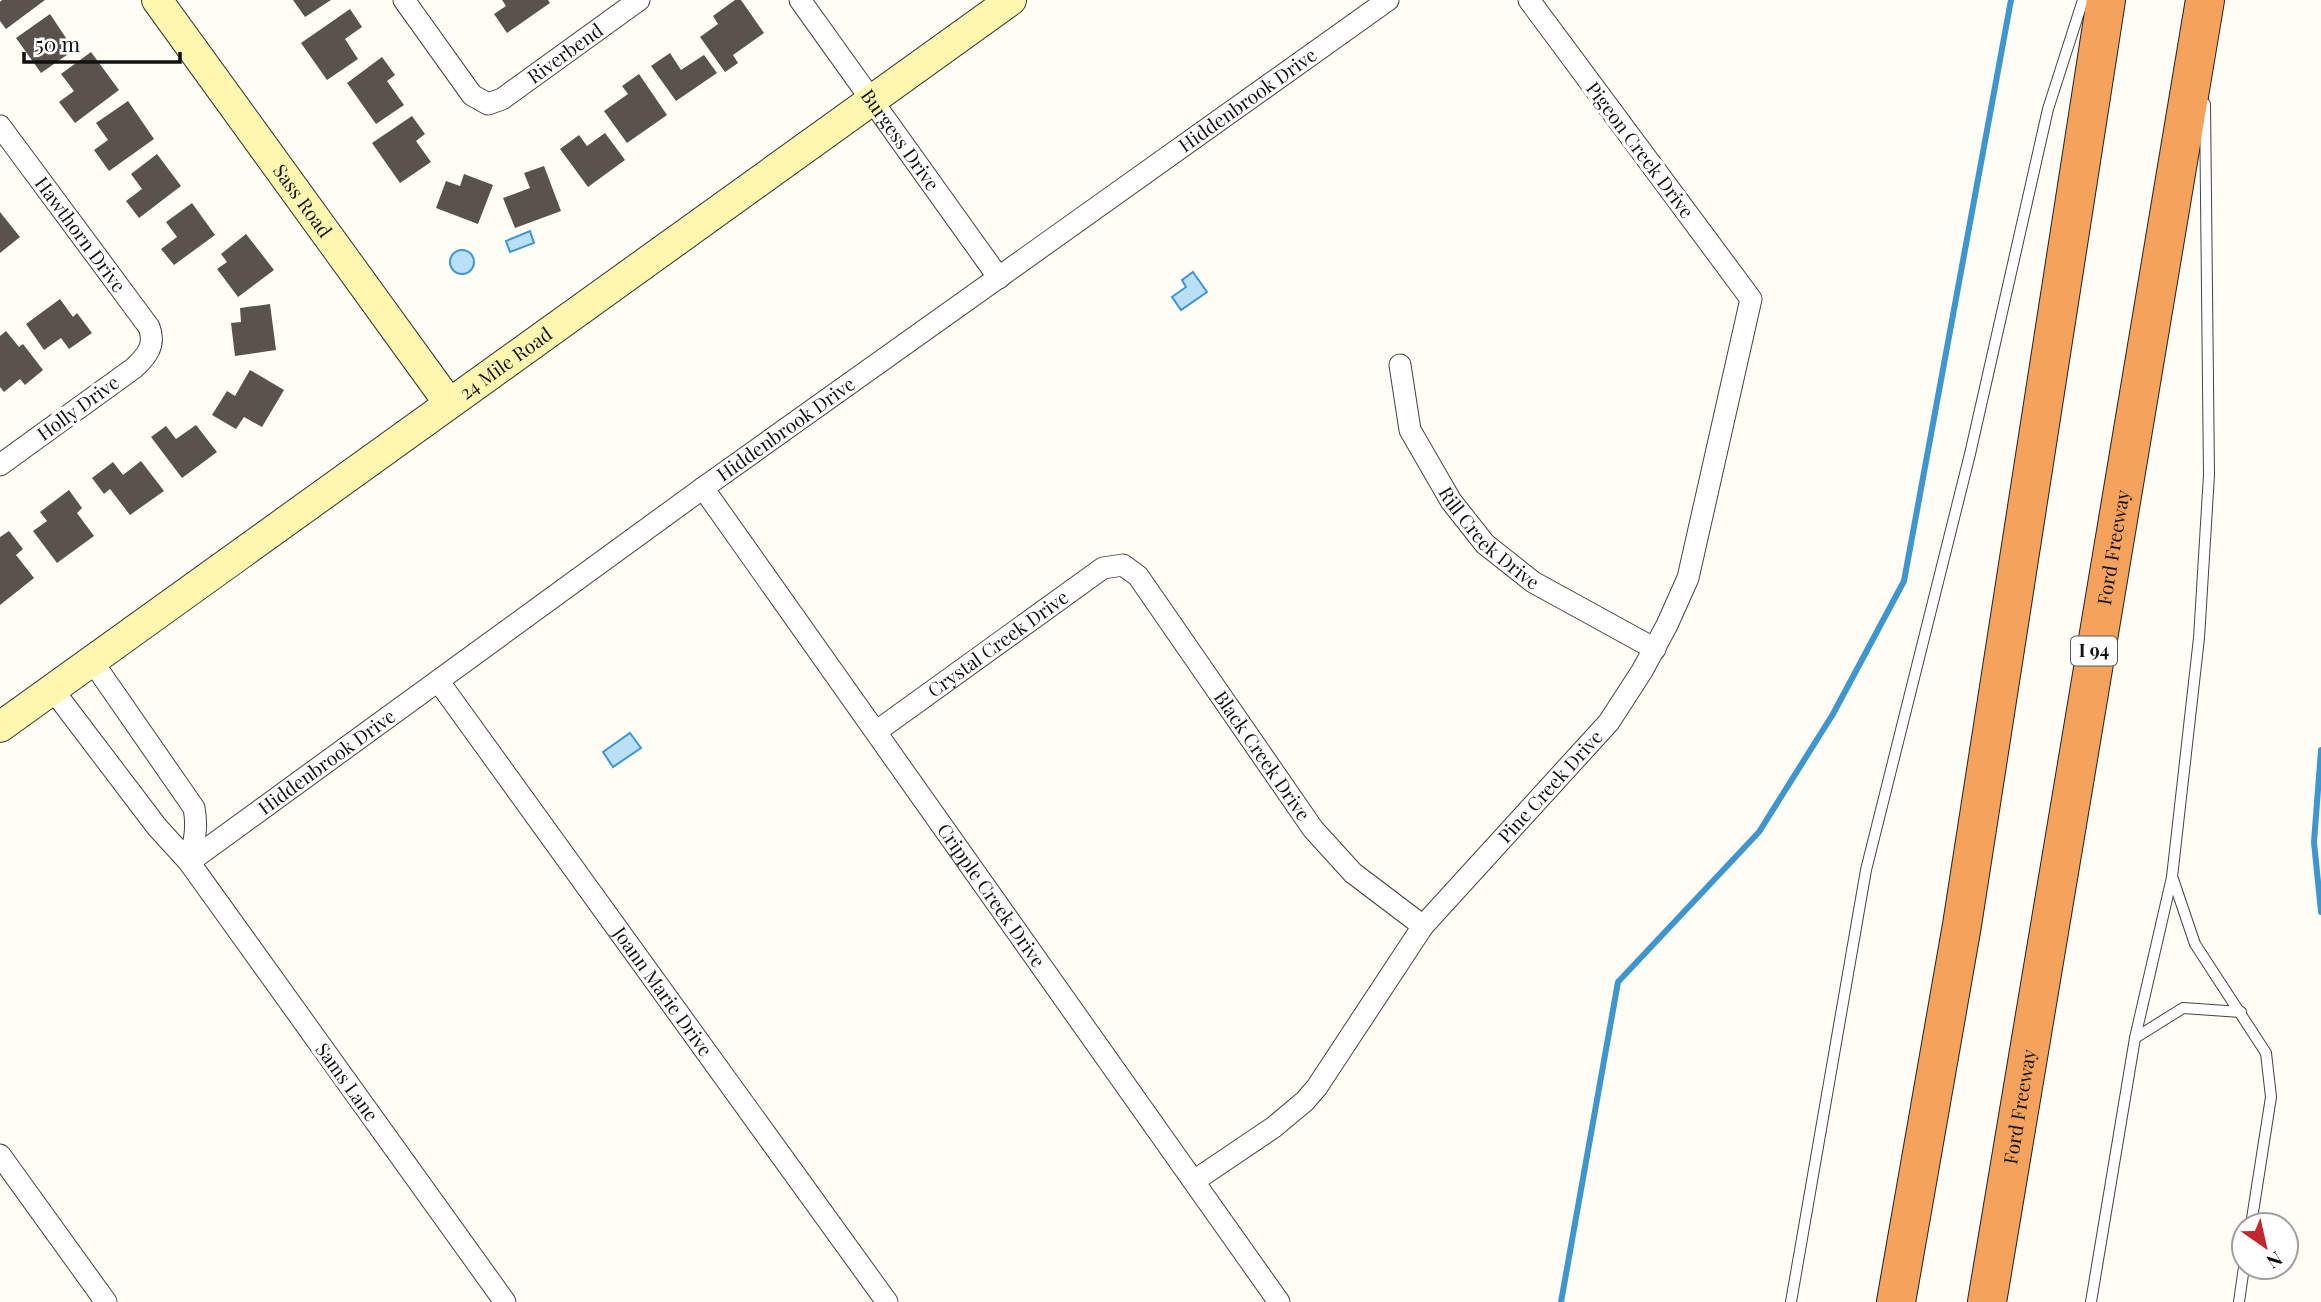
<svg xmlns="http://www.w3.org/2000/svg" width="2321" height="1302" font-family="'Playfair Display',serif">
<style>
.water{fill:#b9e0f7;stroke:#3f96cf;stroke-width:2}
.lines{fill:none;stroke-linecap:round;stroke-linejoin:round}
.stream{stroke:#3f96cf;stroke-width:6}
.building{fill:#5a524d}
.lane-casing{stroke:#444;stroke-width:12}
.street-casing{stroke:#444;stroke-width:23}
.secondary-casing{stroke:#333;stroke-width:32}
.highway-casing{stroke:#222;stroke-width:40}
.lane{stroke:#fff;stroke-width:10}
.street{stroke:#fff;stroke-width:21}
.secondary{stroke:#fff6b0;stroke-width:30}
.highway{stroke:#f5a25d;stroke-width:38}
.labels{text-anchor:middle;stroke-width:7;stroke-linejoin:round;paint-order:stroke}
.shield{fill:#fff;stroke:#585858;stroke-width:2}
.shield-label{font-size:18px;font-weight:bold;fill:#111}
.street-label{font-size:19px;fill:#111;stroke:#fff}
</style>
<rect width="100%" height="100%" fill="#fffdf5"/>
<g class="water">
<polygon points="530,231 534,243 510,252 506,241"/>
<circle cx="462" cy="262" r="12"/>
<polygon points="1193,272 1207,292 1181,310 1172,297 1186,287 1182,280"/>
<polygon points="630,733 641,748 613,767 603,752"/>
</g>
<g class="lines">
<g class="stream">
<polyline points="2321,750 2314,842 2321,912"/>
<polyline points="1561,1302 1618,982 1759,832 1833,714 1904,581 2011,0"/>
</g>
</g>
<g class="building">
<polygon points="2,0 45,0 6,29 0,21 0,2"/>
<polygon points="293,0 331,0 305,17"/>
<polygon points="502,0 548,0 550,3 507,33 494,14 506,6"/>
<polygon points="735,0 741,0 764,33 733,55 738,63 725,72 700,37 718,24 713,16"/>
<polygon points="350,9 362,27 345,39 358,59 327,80 301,43"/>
<polygon points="50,14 74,50 41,73 16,38"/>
<polygon points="91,52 119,90 75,123 59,102 74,91 61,74"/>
<polygon points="670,53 681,70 704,55 717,73 676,101 651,66"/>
<polygon points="382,57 395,75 387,81 404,105 376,124 347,83"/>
<polygon points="639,74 667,115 627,143 604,111 628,94 622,86"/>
<polygon points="128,101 154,139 109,171 94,150 108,140 96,123"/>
<polygon points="412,116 425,134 416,141 431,162 400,183 372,143"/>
<polygon points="605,133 625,160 588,187 560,149 579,135 587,146"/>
<polygon points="157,154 181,186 139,218 126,201 142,189 131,174"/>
<polygon points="544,166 561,211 515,228 503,198 530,188 524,173"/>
<polygon points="464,174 493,185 478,224 436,208 446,181 460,186"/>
<polygon points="192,203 215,235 174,265 161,249 177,237 166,222"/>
<polygon points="0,212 20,237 0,253"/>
<polygon points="246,234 274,270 238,297 217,269 227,262 221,254"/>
<polygon points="60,299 73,317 77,313 92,333 69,349 61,338 44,350 26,324"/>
<polygon points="270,304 276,350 235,356 231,323 241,322 240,308"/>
<polygon points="6,331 19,347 23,344 43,370 25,385 20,379 4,392 0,387 0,336"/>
<polygon points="250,370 284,390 262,427 244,417 236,429 212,415 227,391 235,396"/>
<polygon points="196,425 217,452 182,478 151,437 166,426 176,439"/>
<polygon points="141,461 164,491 130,515 110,489 104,494 92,478 113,462 123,475"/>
<polygon points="69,490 82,508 77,513 94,536 57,563 33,531 47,521 40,512"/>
<polygon points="9,531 23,549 16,555 34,578 0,605 0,537"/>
</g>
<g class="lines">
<defs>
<g id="lane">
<polyline points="2173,879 2195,944 2266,1053 2271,1097 2251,1225"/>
<polyline points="2135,1038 2183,1008 2241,1012"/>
<polyline points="1791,1302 1866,870 1970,454 2048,109 2083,0"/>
<polyline points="2091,1302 2135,1038 2172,877 2199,638 2209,475 2205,104"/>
<polyline points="2239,1302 2244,1267"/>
</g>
<g id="street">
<path id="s1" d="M404 0 472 95 488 104 502 99 639 0"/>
<path id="s2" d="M800 0 999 278"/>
<path id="s3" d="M0 126 149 327C156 345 147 356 134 368L0 465"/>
<path id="s4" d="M1400 365 1410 430 1451 501 1485 544 1533 582 1655 649"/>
<path id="s5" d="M703 488 1279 1302"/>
<path id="s6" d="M439 682 887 1302"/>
<path d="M53 690 157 827 189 862C194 843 198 828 194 808L92 661"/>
<path id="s7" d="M877 731 1103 568 1123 565 1138 576 1313 829 1353 873 1423 926"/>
<polyline points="0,1155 106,1302"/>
<path id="s8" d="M1194 1181 1274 1127 1305 1101 1317 1087 1423 926 1609 722 1642 671 1667 625 1688 578 1751 299 1529 0"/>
<path id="s9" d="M505 1302 189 862 703 488 1388 0"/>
</g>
<g id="secondary">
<path id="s10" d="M157 0 449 403"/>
<path id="s11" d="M0 727 1011 0"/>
</g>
<g id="highway">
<polyline points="1896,1302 1962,925 2106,0"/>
<path id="s12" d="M1987 1302 2205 0"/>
</g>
</defs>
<use href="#lane" class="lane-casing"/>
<use href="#street" class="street-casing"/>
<use href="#secondary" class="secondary-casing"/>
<use href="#highway" class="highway-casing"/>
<use href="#lane" class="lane"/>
<use href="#street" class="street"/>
<use href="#secondary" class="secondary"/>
<use href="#highway" class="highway"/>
</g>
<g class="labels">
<rect class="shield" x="2071" y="636.5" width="46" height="29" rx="5"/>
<g class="shield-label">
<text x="2094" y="657">I 94</text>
</g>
<g class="street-label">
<text dy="7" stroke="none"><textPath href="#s1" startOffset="228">Riverbend</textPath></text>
<text dy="7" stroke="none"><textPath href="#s9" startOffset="1846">Hiddenbrook Drive</textPath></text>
<text dy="7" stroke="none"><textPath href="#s2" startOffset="172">Burgess Drive</textPath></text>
<text transform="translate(1640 150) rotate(53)" y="7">Pigeon Creek Drive</text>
<text dy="7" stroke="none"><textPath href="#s10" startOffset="248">Sass Road</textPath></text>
<text dy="7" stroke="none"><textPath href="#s3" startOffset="135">Hawthorn Drive</textPath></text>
<text dy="7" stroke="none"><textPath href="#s11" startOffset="623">24 Mile Road</textPath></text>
<text transform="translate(78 408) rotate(-36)" y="7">Holly Drive</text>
<text dy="7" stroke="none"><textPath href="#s9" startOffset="1279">Hiddenbrook Drive</textPath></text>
<text dy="7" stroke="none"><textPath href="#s4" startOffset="201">Rill Creek Drive</textPath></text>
<text dy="7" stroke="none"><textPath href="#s12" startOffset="765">Ford Freeway</textPath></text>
<text dy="7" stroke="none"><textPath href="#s7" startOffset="149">Crystal Creek Drive</textPath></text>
<text dy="7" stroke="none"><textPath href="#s7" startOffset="536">Black Creek Drive</textPath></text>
<text dy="7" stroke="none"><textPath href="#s9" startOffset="712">Hiddenbrook Drive</textPath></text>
<text dy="7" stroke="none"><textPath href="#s8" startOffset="537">Pine Creek Drive</textPath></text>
<text dy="7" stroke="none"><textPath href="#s5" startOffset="499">Cripple Creek Drive</textPath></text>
<text dy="7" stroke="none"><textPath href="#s6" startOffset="382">Joann Marie Drive</textPath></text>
<text transform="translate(347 1082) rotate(54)" y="7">Sams Lane</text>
<text dy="7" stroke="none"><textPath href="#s12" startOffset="198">Ford Freeway</textPath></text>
</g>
</g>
<g transform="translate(2265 1246) rotate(146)"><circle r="33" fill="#ffffff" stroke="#a0a0a0" stroke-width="2"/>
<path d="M0-5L12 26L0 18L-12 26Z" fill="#c4262e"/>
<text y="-10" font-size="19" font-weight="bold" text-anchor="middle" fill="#111111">N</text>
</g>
<path d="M24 52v10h156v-10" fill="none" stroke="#111111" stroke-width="3.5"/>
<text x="35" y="52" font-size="21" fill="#111111" stroke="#ffffff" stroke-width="5" paint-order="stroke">50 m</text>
</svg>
